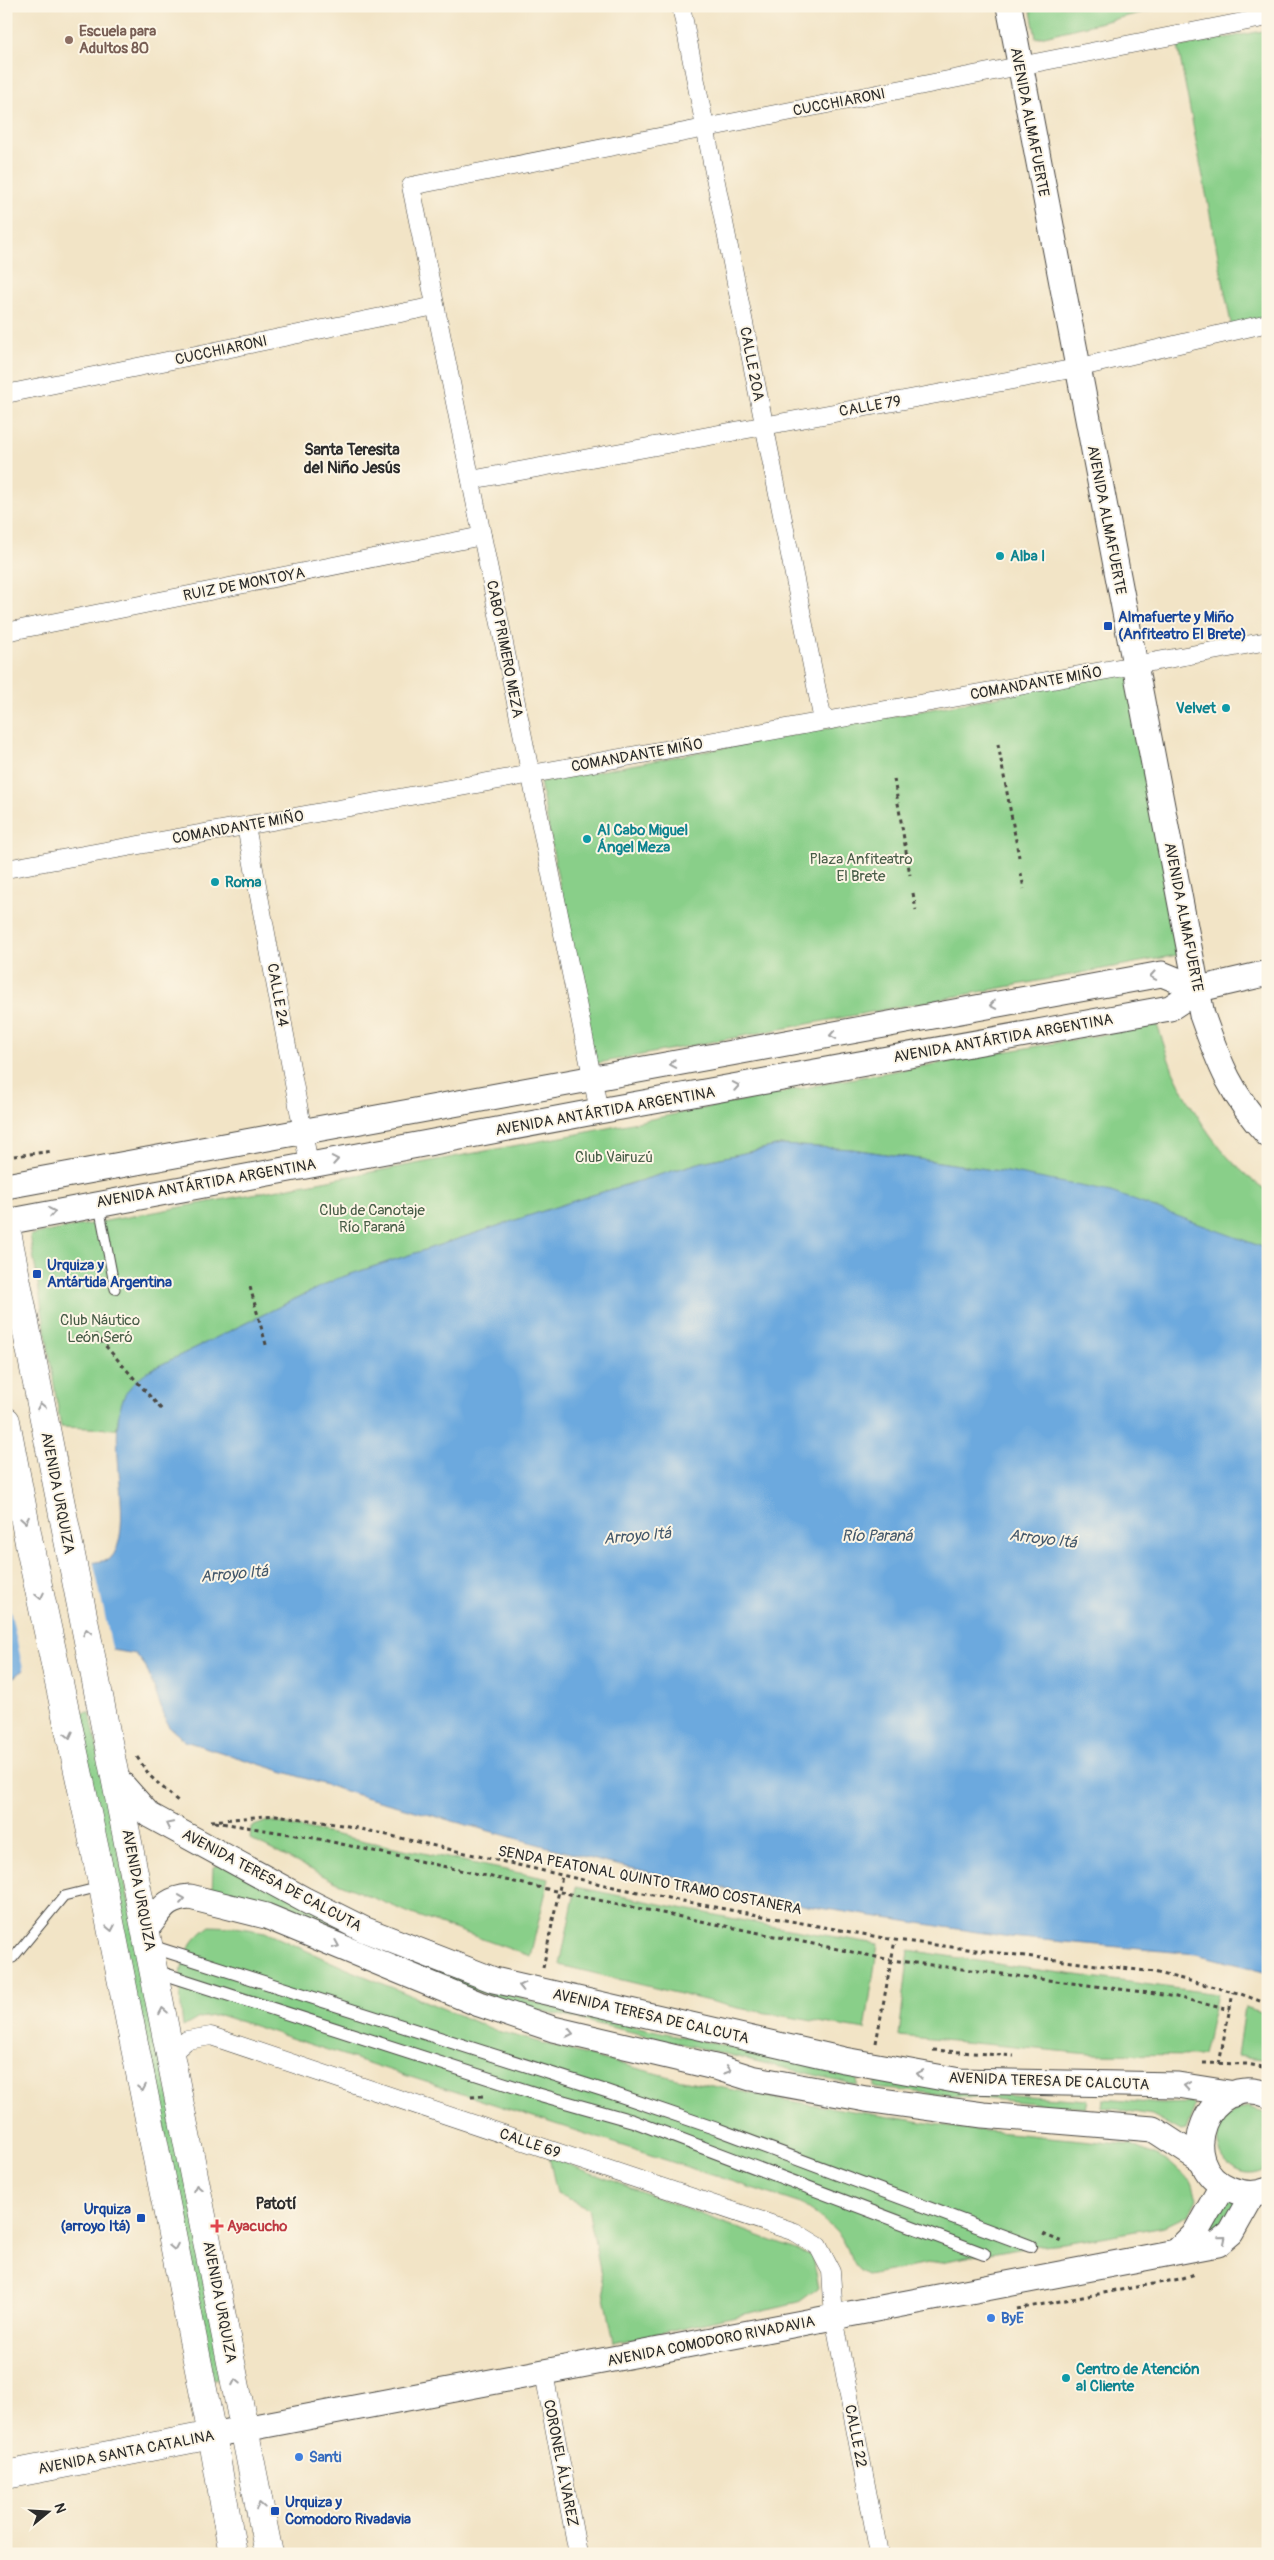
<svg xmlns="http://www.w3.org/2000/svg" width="1274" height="2560" font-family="Pangolin,sans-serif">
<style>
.green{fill:#89cf89;stroke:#5a7d5a}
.water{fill:#6ca9de;stroke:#4c6a84}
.pier{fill:#f2e4c6}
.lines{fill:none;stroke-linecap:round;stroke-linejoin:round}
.service-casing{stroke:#494742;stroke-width:11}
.pedestrian-casing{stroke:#494742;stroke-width:14}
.minor-casing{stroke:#494742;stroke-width:19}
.secondary-casing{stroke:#494742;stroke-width:27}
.primary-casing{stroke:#494742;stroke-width:29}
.path{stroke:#494742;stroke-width:3;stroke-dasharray:4 4;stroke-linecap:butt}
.service{stroke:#fff;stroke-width:9}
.pedestrian{stroke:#fff;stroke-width:12}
.minor{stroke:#fff;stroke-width:18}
.secondary{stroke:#fff;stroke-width:25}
.primary{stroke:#fff;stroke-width:28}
.oneway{stroke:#a0a0a0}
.education-dot{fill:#8d6e63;stroke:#fcf5e5;stroke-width:2}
.culture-dot{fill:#0f9aa8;stroke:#fcf5e5;stroke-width:2}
.transit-dot{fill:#1a4fb4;stroke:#fcf5e5;stroke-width:2}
.health-dot{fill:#e0444e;stroke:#fcf5e5;stroke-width:2}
.shop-dot{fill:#3f7fe0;stroke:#fcf5e5;stroke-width:2}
.labels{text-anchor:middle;stroke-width:4;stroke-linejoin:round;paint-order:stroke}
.education-label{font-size:15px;font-weight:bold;fill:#785e54;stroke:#fcf5e5;text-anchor:start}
.street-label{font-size:15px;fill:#2b2b2b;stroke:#fcf5e5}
.culture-label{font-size:15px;font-weight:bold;fill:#0d838f;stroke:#fcf5e5;text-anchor:start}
.transit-label{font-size:15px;font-weight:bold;fill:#164399;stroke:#fcf5e5;text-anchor:start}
.park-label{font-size:15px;fill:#475c47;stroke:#fcf5e5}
.health-label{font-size:15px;font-weight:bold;fill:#be3a42;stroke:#fcf5e5;text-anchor:start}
.shop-label{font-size:15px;font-weight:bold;fill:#366cbe;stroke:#fcf5e5;text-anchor:start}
.neighbourhood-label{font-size:16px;font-weight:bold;fill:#2b2b2b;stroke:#fcf5e5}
.water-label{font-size:16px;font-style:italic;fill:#42576a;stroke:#fcf5e5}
</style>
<rect width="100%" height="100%" fill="#fcf5e5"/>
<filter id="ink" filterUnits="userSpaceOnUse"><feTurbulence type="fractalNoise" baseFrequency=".02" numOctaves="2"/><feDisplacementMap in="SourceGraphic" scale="10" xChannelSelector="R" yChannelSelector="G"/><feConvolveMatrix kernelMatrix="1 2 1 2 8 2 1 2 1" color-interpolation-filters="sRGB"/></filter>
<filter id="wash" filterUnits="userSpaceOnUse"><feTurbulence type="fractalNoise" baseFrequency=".0096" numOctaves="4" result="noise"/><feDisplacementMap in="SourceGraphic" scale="20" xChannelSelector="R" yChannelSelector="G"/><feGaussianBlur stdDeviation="1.12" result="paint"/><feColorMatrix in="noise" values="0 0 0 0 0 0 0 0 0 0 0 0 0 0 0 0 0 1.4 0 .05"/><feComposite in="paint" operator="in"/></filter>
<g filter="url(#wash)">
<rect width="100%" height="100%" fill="#f2e4c6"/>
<g class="green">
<polygon points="1030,6 1169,6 1036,38"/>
<polygon points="1268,30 1268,322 1232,329 1178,47"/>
<polygon points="1130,672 1183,954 593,1064 540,782"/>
<path d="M1157 1025C1164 1042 1168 1062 1177 1079 1198 1121 1227 1166 1268 1191V1249L1225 1234 1013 1173 852 1149 780 1145 702 1162 586 1197 336 1279 148 1371 123 1399 116 1429 61 1427 30 1235 578 1134 838 1081Z"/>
<polygon points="90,1712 227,2377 207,2381 78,1713"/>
<polygon points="268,1821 549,1879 530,1956 412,1914 338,1883 250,1839 251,1827"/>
<polygon points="224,1863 458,1979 570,2012 858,2075 857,2085 521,2006 457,1985 247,1898 217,1898 212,1894 213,1867"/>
<polygon points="576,1887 770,1926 878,1944 865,2030 738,2008 560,1965"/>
<path d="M210 1926 236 1927 265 1932 345 1968 497 2031 677 2079 790 2101 966 2129 1132 2145 1169 2162 1192 2183 1197 2198 1188 2215 1165 2226 1065 2243 1030 2246 867 2275C847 2265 853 2253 841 2238 831 2224 815 2214 801 2204L220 2015 199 2018 183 2027C179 1989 174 1950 210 1926Z"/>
<polygon points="909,1950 1010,1966 1217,1994 1203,2055 1090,2054 899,2036"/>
<polygon points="1245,2007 1268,2014 1268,2060 1238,2056"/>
<polygon points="874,2078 999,2094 1088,2100 1086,2108 874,2088"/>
<polygon points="1103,2099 1161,2104 1192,2103 1195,2106 1186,2130 1181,2131 1152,2115 1102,2107"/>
<path d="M1248 2107 1268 2113V2167C1225 2195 1190 2118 1248 2107Z"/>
<polygon points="549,2157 812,2256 818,2288 799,2302 614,2343 588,2208 557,2193"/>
<polygon points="1225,2195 1240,2202 1227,2227 1200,2242"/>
</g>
<path class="water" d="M781 1145 852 1149 1013 1173 1111 1192 1268 1249V1972L1196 1954 1010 1937 807 1906 603 1862 368 1798 185 1741 168 1726 146 1667 136 1654 106 1649 23 1670 6 1683V1576L109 1560C138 1534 105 1441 123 1399 128 1387 138 1378 148 1371L336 1279 586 1197 702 1162Z"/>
<polygon class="pier" points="93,1560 113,1653 106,1652 24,1673 6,1592 6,1574"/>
</g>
<g filter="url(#ink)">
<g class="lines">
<defs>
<g id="service">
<polyline points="99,1206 115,1289"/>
<polyline points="13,1958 64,1896 100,1887"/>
</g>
<g id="pedestrian">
<polyline points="150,1946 606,2091 717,2129 1030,2246"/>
<polyline points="155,1971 537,2094 633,2121 984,2254"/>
</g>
<g id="minor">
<polyline points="681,6 823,721"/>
<polyline points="6,394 435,306"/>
<polyline points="471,480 1077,368 1268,323"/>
<polyline points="6,632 482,536"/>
<polyline points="246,826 309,1164"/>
<polyline points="6,869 1268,641"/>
<polyline points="599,1111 411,186 1268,17"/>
<polyline points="171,2054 187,2040 211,2036 795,2232 818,2246 831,2271 834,2317 879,2554"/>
<polyline points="544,2373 578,2554"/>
</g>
<g id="secondary">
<path d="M1009 6 1202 1015C1219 1063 1232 1097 1268 1135"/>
<polyline points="6,1186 1162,974 1199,989"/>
<polyline points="6,1222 599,1111 1170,1008 1199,989 1268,973"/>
<polyline points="118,1780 149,1815 305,1900 363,1929 494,1980 844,2060 960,2081 1178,2085 1235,2094"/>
<path d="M147 1928C162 1910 164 1899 190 1897L266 1916 479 2004 553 2029 719 2068 751 2078 866 2099 983 2115 1153 2129 1202 2161"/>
<path d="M1268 2095C1208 2070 1170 2164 1230 2189 1242 2194 1256 2195 1268 2190"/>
<polyline points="1177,2251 1196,2232 1222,2186"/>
<polyline points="212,2435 1218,2244 1231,2233 1253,2194"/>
</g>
<g id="primary">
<polyline points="6,1227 269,2554"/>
<polyline points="6,1421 30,1548 103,1887 212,2435 233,2554"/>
<polyline points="6,2475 212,2435"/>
</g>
</defs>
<use href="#service" class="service-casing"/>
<use href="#pedestrian" class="pedestrian-casing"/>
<use href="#minor" class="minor-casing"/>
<use href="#secondary" class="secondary-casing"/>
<use href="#primary" class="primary-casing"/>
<g class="path">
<polyline points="998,744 1019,857"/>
<polyline points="894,779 910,875"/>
<polyline points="1021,873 1024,889"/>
<polyline points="913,893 916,910"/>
<polyline points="6,1157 53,1151"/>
<polyline points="250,1287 267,1348"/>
<polyline points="95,1334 163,1411"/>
<polyline points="137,1757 150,1776 180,1803"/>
<polyline points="211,1821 276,1815 348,1826 618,1888 703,1905 895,1940 1154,1972 1238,1993 1268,2004"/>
<polyline points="215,1822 314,1838 574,1895 891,1960 1135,1991 1176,1997 1230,2010"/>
<polyline points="543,1968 562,1876"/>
<polyline points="876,2043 895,1940"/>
<polyline points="933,2050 1014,2056"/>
<polyline points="1203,2063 1247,2064 1268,2068"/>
<polyline points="1219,2064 1233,1992"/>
<polyline points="471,2097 483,2096"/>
<polyline points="1043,2234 1065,2243"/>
<polyline points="1017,2309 1180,2279 1195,2274"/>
</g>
<use href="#service" class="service"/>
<use href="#pedestrian" class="pedestrian"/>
<use href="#minor" class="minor"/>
<use href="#secondary" class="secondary"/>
<use href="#primary" class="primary"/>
</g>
<defs><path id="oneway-chevron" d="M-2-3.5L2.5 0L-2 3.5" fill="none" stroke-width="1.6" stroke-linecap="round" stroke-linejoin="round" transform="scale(1.25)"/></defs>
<g class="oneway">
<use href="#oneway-chevron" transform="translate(1153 976) rotate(170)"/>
<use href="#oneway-chevron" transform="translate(993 1005) rotate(170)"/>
<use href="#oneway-chevron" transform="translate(833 1035) rotate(170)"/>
<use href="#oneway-chevron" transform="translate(673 1064) rotate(170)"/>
<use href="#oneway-chevron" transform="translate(736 1086) rotate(-10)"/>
<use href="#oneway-chevron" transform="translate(335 1160) rotate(-10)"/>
<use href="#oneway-chevron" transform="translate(52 1212) rotate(-10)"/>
<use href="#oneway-chevron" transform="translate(41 1406) rotate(-101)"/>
<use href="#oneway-chevron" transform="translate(25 1520) rotate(80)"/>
<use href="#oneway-chevron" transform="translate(40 1596) rotate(78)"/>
<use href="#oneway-chevron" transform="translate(87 1632) rotate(-102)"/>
<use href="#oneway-chevron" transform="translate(69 1735) rotate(77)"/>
<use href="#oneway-chevron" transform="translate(169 1825) rotate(-154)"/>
<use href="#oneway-chevron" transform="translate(182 1899) rotate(-8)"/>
<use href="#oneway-chevron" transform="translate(111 1928) rotate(79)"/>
<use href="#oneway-chevron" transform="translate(336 1945) rotate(23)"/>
<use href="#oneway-chevron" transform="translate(522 1986) rotate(-167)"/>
<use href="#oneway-chevron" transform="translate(163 2011) rotate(-101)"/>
<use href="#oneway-chevron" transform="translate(570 2033) rotate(12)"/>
<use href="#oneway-chevron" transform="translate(728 2070) rotate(17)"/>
<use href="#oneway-chevron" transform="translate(920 2074) rotate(-170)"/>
<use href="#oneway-chevron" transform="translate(1187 2086) rotate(-172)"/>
<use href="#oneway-chevron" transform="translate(142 2088) rotate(79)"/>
<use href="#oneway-chevron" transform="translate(197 2188) rotate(-101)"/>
<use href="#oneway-chevron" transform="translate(1223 2239) rotate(-40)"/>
<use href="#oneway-chevron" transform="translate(174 2247) rotate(79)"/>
<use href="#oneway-chevron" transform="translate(236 2382) rotate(-101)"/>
<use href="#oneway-chevron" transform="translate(260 2506) rotate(-101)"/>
</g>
</g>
<circle class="education-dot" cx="69" cy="40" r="5"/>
<g class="culture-dot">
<circle cx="1000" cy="556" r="5"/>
<circle cx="1226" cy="708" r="5"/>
<circle cx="587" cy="839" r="5"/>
<circle cx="215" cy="882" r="5"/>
<circle cx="1066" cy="2378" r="5"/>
</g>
<g class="transit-dot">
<rect x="1103" y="621" width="10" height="10" rx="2.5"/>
<rect x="32" y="1269" width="10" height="10" rx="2.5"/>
<rect x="136" y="2213" width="10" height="10" rx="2.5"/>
<rect x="270" y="2506" width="10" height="10" rx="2.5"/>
</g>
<path class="health-dot" d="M214.5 2218.5h5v5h5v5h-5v5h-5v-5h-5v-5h5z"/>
<g class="shop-dot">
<circle cx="991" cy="2318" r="5"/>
<circle cx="299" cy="2457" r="5"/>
</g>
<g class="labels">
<g class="education-label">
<text x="79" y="36">Escuela para<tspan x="79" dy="17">Adultos 80</tspan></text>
</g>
<g class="street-label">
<text transform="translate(839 102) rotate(-11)" y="5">CUCCHIARONI</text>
<text transform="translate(1030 122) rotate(79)" y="5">AVENIDA ALMAFUERTE</text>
<text transform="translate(221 350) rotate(-12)" y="5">CUCCHIARONI</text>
<text transform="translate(752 364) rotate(79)" y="5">CALLE 20A</text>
<text transform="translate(870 406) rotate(-10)" y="5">CALLE 79</text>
<text transform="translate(1107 520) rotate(79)" y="5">AVENIDA ALMAFUERTE</text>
<text transform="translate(244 584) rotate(-11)" y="5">RUIZ DE MONTOYA</text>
<text transform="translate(505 649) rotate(79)" y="5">CABO PRIMERO MEZA</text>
<text transform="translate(1036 683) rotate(-10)" y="5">COMANDANTE MIÑO</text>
<text transform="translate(637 755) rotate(-10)" y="5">COMANDANTE MIÑO</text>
<text transform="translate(238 827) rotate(-10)" y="5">COMANDANTE MIÑO</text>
<text transform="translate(1184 917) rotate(79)" y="5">AVENIDA ALMAFUERTE</text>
<text transform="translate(278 995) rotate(80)" y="5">CALLE 24</text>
<text transform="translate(1003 1038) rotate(-10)" y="5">AVENIDA ANTÁRTIDA ARGENTINA</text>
<text transform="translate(605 1111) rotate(-10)" y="5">AVENIDA ANTÁRTIDA ARGENTINA</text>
<text transform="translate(206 1183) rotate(-10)" y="5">AVENIDA ANTÁRTIDA ARGENTINA</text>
<text transform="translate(58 1493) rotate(79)" y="5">AVENIDA URQUIZA</text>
<text transform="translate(272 1880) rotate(28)" y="5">AVENIDA TERESA DE CALCUTA</text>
<text transform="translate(650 1880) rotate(11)" y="5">SENDA PEATONAL QUINTO TRAMO COSTANERA</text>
<text transform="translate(139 1890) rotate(79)" y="5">AVENIDA URQUIZA</text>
<text transform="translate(651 2016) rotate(13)" y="5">AVENIDA TERESA DE CALCUTA</text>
<text transform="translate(1049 2081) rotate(2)" y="5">AVENIDA TERESA DE CALCUTA</text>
<text transform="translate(530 2143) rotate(19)" y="5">CALLE 69</text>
<text transform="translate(220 2302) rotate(79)" y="5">AVENIDA URQUIZA</text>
<text transform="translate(711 2341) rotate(-11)" y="5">AVENIDA COMODORO RIVADAVIA</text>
<text transform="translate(856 2436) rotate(79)" y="5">CALLE 22</text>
<text transform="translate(126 2452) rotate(-11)" y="5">AVENIDA SANTA CATALINA</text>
<text transform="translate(561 2463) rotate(79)" y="5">CORONEL ÁLVAREZ</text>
</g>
<g class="culture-label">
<text x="1010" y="561">Alba I</text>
<text x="1216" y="713" text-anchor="end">Velvet</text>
<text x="597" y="835">Al Cabo Miguel<tspan x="597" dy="17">Ángel Meza</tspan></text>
<text x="225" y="887">Roma</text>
<text x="1076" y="2374">Centro de Atención<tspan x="1076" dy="17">al Cliente</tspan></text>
</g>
<g class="transit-label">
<text x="1118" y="622">Almafuerte y Miño<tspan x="1118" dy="17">(Anfiteatro El Brete)</tspan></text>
<text x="47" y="1270">Urquiza y<tspan x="47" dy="17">Antártida Argentina</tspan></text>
<text x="131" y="2214" text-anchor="end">Urquiza<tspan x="131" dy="17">(arroyo Itá)</tspan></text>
<text x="285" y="2507">Urquiza y<tspan x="285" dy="17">Comodoro Rivadavia</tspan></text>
</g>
<g class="park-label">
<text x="861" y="864">Plaza Anfiteatro<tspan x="861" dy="17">El Brete</tspan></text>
<text x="614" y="1162">Club Vairuzú</text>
<text x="372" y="1215">Club de Canotaje<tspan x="372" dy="17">Río Paraná</tspan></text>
<text x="100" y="1325">Club Náutico<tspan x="100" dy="17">León Seró</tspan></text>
</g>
<g class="health-label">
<text x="227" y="2231">Ayacucho</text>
</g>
<g class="shop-label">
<text x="1001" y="2323">ByE</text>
<text x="309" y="2462">Santi</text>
</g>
<g class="neighbourhood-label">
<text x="352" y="455">Santa Teresita<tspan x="352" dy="18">del Niño Jesús</tspan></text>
<text x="276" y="2209">Patotí</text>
</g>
<g class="water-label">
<text transform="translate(637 1535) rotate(-5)" y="6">Arroyo Itá</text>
<text x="877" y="1541">Río Paraná</text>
<text transform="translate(1043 1538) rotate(7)" y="6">Arroyo Itá</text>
<text transform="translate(234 1573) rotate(-5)" y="6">Arroyo Itá</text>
</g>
</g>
<rect width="1274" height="2560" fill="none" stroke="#fcf5e5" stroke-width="25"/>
<g transform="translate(48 2512) rotate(72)" stroke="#fcf5e5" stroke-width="4" paint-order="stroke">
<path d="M0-4L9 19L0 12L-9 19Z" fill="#2b2b2b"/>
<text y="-8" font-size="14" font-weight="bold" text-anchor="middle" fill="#2b2b2b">N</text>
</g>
</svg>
